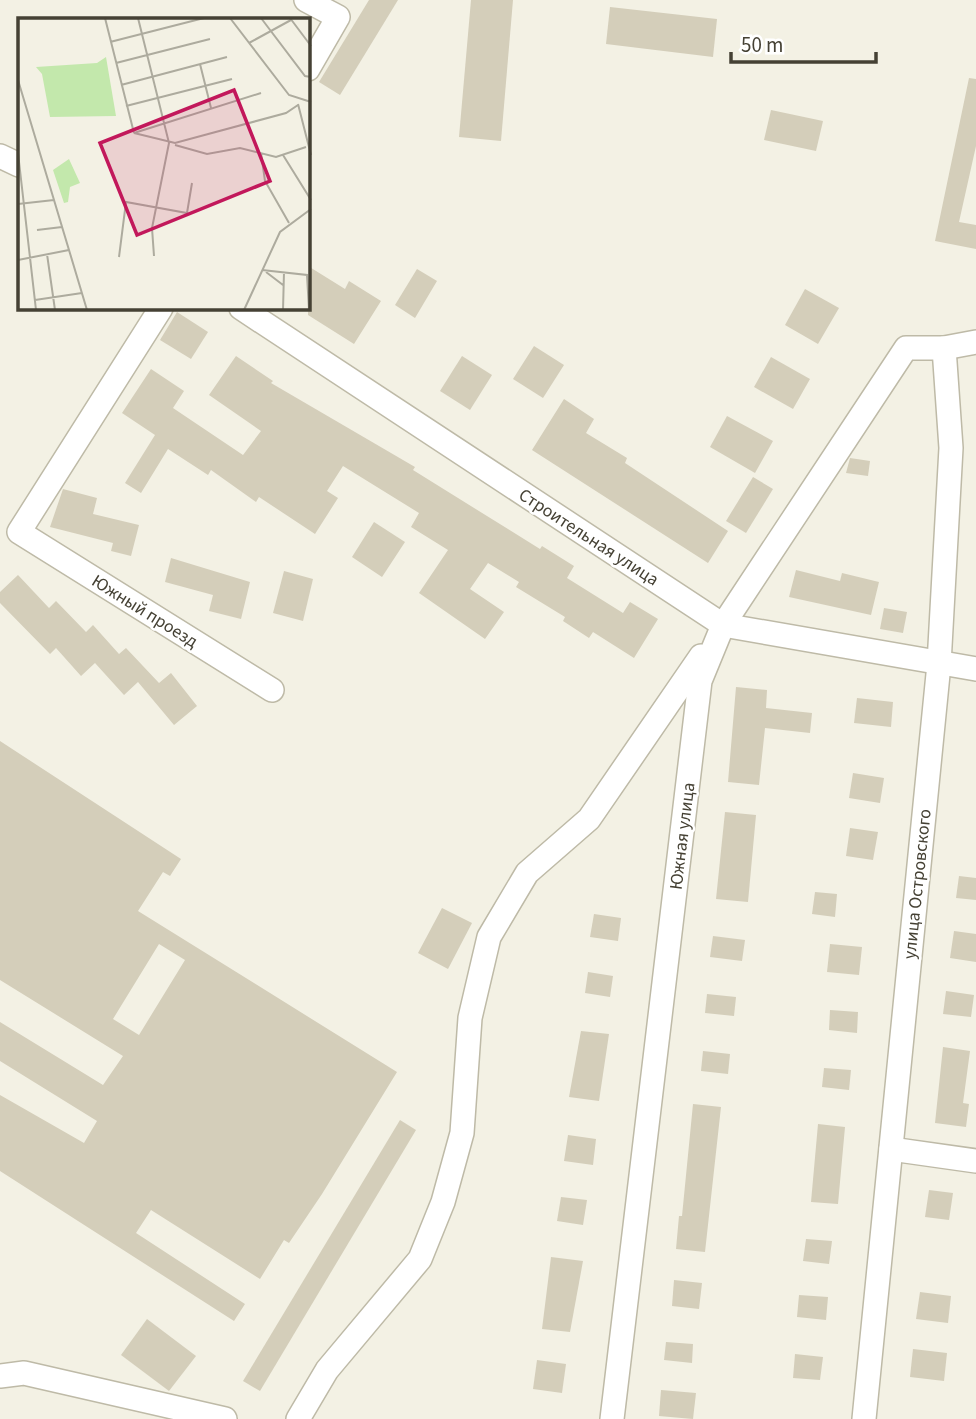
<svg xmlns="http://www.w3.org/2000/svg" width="976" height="1419" font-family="'Source Sans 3',sans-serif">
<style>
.building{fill:#d4ceba;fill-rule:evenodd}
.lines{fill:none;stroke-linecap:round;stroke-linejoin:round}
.street-casing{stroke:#bebaa7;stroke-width:26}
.street{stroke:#fff;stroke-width:23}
.labels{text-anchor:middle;stroke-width:5;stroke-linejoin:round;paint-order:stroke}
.street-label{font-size:18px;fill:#454134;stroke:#fff}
.inset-road{fill:none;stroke:#adab9e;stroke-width:2}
.view{fill:#c2185b;fill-opacity:0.15;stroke:#c2185b;stroke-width:3.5}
.inset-edge{fill:none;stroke:#454134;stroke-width:3.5}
</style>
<rect width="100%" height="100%" fill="#f3f1e4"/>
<g class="building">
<polygon points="369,0 398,0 340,95 319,82"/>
<polygon points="471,0 513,0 501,141 459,137"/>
<polygon points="610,7 717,19 713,57 606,44"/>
<polygon points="969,78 976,79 976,146 959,222 976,225 976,249 935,241"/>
<polygon points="771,110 823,121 816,151 764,140"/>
<polygon points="308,266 345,289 349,281 381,301 354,344 308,315"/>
<polygon points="417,269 437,281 415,318 395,305"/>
<polygon points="805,289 839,308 818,344 785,325"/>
<polygon points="177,312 208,332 191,359 160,340"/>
<polygon points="534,346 564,365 543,398 513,379"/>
<polygon points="236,356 273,381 271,383 415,467 413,470 540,549 542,546 574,566 567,578 623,613 630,602 658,619 634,658 593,632 589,638 563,621 565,617 516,587 519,582 488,563 470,589 504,612 485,639 419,593 448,550 411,527 419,513 343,466 327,491 338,498 315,534 259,497 256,502 211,470 208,475 168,449 141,493 125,483 155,435 122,413 151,369 184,391 173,408 243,455 261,431 209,395"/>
<polygon points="462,356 492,375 470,410 440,391"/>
<polygon points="771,357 810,379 793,409 754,387"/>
<polygon points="564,399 594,419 586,433 627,458 625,463 728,531 708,563 532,450"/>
<polygon points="727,416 773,441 755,473 710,447"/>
<polygon points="850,458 870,461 868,476 846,473"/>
<polygon points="753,477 773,489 746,533 726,521"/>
<polygon points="63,489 97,498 93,514 139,525 131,556 111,551 113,543 50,527"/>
<polygon points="374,522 405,542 382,577 352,557"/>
<polygon points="171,558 250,582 241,619 209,611 213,595 165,582"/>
<polygon points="796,570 840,581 842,573 879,582 871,615 789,597"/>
<polygon points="284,571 313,579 303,621 273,613"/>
<polygon points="18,575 49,608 56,601 86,632 93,625 119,654 126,648 159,683 171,673 197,706 174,725 138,682 124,695 95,663 81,676 56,648 50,654 0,603 0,592"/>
<polygon points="884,608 907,612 903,633 880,629"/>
<polygon points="736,687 767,690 766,708 812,713 810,733 765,728 759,785 728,782"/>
<polygon points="857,698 893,702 891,727 854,723"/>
<path d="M0 741 181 859 170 876 163 872 138 911 397 1072 322 1194 289 1243 284 1240 260 1279 151 1210 136 1233 245 1304 234 1321 0 1171V1095L84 1143 97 1121 0 1061V1022L103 1085 123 1056 0 980ZM159 944 185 960 139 1035 113 1019Z"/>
<polygon points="853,773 884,778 880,803 849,798"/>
<polygon points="725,812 756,815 748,902 716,899"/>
<polygon points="850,828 878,832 873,860 846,856"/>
<polygon points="959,876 976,878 976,900 956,898"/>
<polygon points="815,892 837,894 835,917 812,914"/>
<polygon points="442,908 472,923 448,969 418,953"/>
<polygon points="594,914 621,918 618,941 590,937"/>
<polygon points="954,931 976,934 976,962 950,958"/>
<polygon points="713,936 745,940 742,961 710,957"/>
<polygon points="830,944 862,947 859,975 827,972"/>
<polygon points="588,972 613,976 610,997 585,993"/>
<polygon points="946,991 974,995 971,1017 943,1014"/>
<polygon points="707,994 736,997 734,1016 705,1013"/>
<polygon points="830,1010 858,1012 857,1033 829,1030"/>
<polygon points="581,1031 609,1034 599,1101 569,1097"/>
<polygon points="943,1047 970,1051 963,1103 969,1104 966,1127 935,1123"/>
<polygon points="703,1051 730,1054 728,1074 701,1071"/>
<polygon points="824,1068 851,1070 849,1090 822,1087"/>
<polygon points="693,1104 721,1107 705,1252 676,1249 679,1216 682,1216"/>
<polygon points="400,1120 416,1130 260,1391 243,1381"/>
<polygon points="818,1124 845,1127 838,1204 811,1202"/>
<polygon points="568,1135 596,1139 593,1165 564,1161"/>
<polygon points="929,1190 953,1193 949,1220 925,1217"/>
<polygon points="561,1197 587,1200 583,1225 557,1221"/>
<polygon points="806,1239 832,1241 829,1264 803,1261"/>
<polygon points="551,1257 583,1261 570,1332 542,1329"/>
<polygon points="674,1280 702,1283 699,1309 672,1306"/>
<polygon points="920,1292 951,1296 948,1323 916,1319"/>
<polygon points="799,1295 828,1297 826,1320 797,1317"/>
<polygon points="147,1319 196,1356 169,1391 121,1355"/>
<polygon points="666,1342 693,1344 692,1363 664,1360"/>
<polygon points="913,1349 947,1353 944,1381 910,1377"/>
<polygon points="795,1354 823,1357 820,1380 793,1378"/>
<polygon points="537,1360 566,1364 562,1393 533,1389"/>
<polygon points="661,1390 696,1393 693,1419 659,1416"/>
</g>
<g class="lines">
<defs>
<g id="street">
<polyline points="306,0 338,17 308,69"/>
<polyline points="0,156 19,165"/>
<polyline points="161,308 19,532 272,690"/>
<polyline points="241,308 723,625 976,669"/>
<polyline points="891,1149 976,1161"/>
<polyline points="0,1376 24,1373 225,1419"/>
<polyline points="298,1419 327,1370 420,1259 443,1202 462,1133 470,1018 489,937 527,873 589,819 701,656"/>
<polyline points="612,1419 700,681 723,625 906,348 944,348 976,342"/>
<polyline points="864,1419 939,664 951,448 944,348"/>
</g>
</defs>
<use href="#street" class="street-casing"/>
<use href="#street" class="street"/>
</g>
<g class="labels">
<g class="street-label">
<text transform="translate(589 537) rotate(33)" y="6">Строительная улица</text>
<text transform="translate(145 611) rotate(32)" y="6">Южный проезд</text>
<text transform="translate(682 836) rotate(-83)" y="6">Южная улица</text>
<text transform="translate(917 884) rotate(-84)" y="6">улица Островского</text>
</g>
</g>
<g transform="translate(18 18)">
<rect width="292" height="292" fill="#f3f1e4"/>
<path d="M88 39 98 98 32 99 24 56 18 49 79 45ZM51 141 62 165 52 169 50 184 46 185 35 152Z" fill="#c3e8ac"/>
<path class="inset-road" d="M87 0 116 115M120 0 151 125 134 210 136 238M212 0 271 77 293 84M243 0 287 58 293 59M272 0 293 28M92 24 186 0M231 25 273 2M98 45 192 21M182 46 193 90M0 62 69 292M103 67 209 39M280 86 293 137M108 88 214 61M116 115 157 125 268 95 280 87M116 115 243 75M157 127 189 136 222 130 258 139 288 129M0 135 18 292M243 135 247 163 271 205M265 137 293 182M0 186 36 182M19 212 44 209M29 236 37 292M101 239 108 184 169 195 174 165M0 242 51 232M244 252 289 257 291 292M248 254 265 267M17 282 64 275M226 292 262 214 293 191M265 292 266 254"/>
<path class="view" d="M216 72 252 163 119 217 82 125Z"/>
<rect width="292" height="292" class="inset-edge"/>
</g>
<path d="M731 52v10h145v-10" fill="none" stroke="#454134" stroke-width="3.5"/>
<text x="741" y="52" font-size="21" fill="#454134" stroke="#ffffff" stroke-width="5" paint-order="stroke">50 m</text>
</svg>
